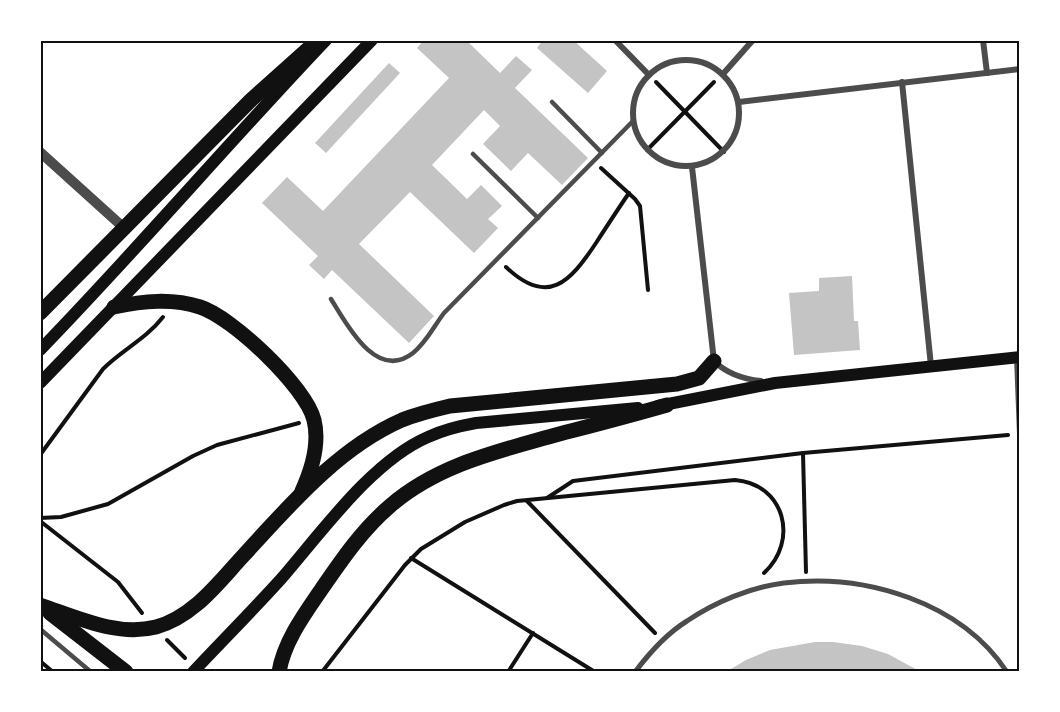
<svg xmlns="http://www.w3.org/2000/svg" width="1060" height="712" font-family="Ubuntu,sans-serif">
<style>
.building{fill:#c4c4c4}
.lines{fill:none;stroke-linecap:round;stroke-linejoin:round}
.path{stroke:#111;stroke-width:4}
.service{stroke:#4c4c4c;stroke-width:4.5}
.pedestrian{stroke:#4c4c4c;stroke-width:5}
.minor{stroke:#4c4c4c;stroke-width:6}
.tertiary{stroke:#4c4c4c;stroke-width:10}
.secondary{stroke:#111;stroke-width:12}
.trunk{stroke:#111;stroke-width:15}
.neatline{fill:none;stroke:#111;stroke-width:2}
</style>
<rect width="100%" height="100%" fill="#fff"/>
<g class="building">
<polygon points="424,40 466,40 500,73 516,56 532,70 515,88 588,158 562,185 528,153 511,171 483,144 500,126 484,110 432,165 467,199 481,185 502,206 488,219 498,228 474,253 410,192 359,244 434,316 409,343 332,270 324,279 309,265 318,256 262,203 287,177 323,211 449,78 417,48"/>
<polygon points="543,40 573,40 607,71 588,93 537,48"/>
<polygon points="389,63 400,73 326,153 315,143"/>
<polygon points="852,276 854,321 858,321 860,350 794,355 789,293 819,291 819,278"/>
<polygon points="815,642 833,642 862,646 888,654 921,672 726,672 746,660 770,650"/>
</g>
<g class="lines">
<g class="path">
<polyline points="656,82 724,152"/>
<polyline points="647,150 714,82"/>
<polyline points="601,168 635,199 640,206 648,290"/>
<path d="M506 267C548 307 570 282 596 243 607 226 618 209 629 193"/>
<polyline points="803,453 806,572"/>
<path d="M40 455 103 369C122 350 146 339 163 317"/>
<polyline points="547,498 573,481 803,453 1008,435"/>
<polyline points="527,501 655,633"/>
<polyline points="40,518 61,517 108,504 193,456 217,445 299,423"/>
<polyline points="40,521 118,582 142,613"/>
<polyline points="411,558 595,672"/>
<polyline points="167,640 185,658"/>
<polyline points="40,661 53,672"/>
<path d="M322 672 405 565 421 549 465 522 504 505 517 501 735 480C785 484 799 541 764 573"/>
<polyline points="508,672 533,633"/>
</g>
<g class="service">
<polyline points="552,102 602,153"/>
<polyline points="473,154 538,218"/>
<path d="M331 299C346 323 376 382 413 353 426 343 434 326 444 313L633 121"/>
<polyline points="40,629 91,672"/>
</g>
<path class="pedestrian" d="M635 672C650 652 666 634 687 621 715 602 751 587 784 583 865 573 961 602 1007 672"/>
<g class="minor">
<polyline points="615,40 649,75"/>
<polyline points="983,40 987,73"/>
<circle cx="686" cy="113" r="53"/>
<polyline points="723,74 753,40"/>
<polyline points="902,82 931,366"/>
<polyline points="739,102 1020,69"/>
<path d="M692 167 714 361C727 374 743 379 761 381"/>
<polyline points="1017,357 1020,434"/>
</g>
<polyline class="tertiary" points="40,152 123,227"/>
<g class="secondary">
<path d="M40 350C138 249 229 142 326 40"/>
<polyline points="40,383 372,40"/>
<polyline points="658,406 775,383 1020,357"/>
<path d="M193 672C222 641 253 610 281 579 321 533 372 461 428 437 443 430 459 426 476 423L638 408"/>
</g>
<g class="trunk">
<path d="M114 307C143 301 172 298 200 307 232 317 306 387 314 420 320 444 312 469 302 491"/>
<polyline points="40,313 251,100 318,40"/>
<path d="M40 605C76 617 117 637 156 627 193 617 218 583 243 556 289 506 338 448 402 420 417 414 433 410 450 406L677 384 699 378 714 361"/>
<polyline points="50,613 126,672"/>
<path d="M279 672C284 641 306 612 323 587 343 558 363 529 390 506 436 466 495 452 552 436 590 426 629 416 667 405"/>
</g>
</g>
<rect width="1060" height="712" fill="none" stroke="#ffffff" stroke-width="84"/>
<rect x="42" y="42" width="976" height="628" class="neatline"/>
</svg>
